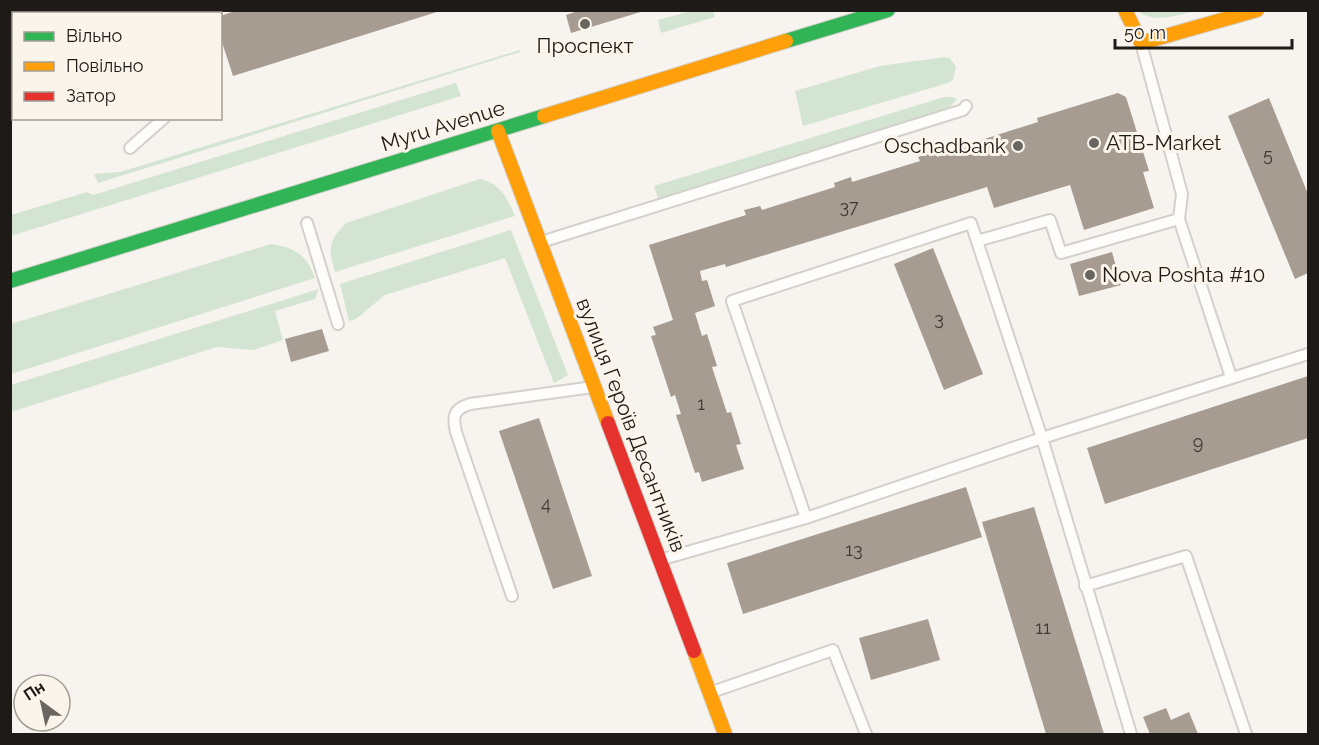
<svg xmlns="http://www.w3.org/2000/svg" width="1319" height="745" font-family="Raleway,sans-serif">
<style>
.green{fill:#d3e5d2}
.building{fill:#a69c92}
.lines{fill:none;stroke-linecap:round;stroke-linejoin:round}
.lane-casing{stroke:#d4d1cc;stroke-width:14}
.fast-casing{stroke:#d4d1cc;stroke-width:16}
.slow-casing{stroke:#d4d1cc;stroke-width:16}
.jam-casing{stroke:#d4d1cc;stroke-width:16}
.lane{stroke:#fefdfc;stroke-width:10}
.fast{stroke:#30b455;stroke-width:14}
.slow{stroke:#ff9f0a;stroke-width:14}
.jam{stroke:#e5322d;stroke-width:14}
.poi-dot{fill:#696662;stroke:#fbf4ea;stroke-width:2}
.labels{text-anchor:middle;stroke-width:6;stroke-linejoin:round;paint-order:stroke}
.number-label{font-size:18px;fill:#3f3a36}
.poi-label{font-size:21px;fill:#1d1a17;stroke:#fbf4ea;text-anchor:start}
.street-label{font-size:21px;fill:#1d1a17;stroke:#fbf4ea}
</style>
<rect width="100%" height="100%" fill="#f7f3ee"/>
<g class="green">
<polygon points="691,11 713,11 715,17 661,33 658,20"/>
<path d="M1138 11H1196C1179 15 1153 24 1138 11Z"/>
<polygon points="520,50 520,52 98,183 94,174 120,172"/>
<polygon points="945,57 950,58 956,67 953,80 948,83 803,126 795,91 880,66"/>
<polygon points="456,83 461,96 11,236 11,215 87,192 93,195"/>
<polygon points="944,97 953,97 957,99 950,107 658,199 654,186"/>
<path d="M480 179C500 183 507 198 515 216L335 272C328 249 328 241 346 223Z"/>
<polygon points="511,230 568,375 554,383 505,258 385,295 356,319 349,321 340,284"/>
<path d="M271 244C294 247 307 255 315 278L11 374V324Z"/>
<polygon points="319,289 315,299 275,311 283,340 253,350 217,347 11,412 11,385"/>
</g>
<g class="building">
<polygon points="238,10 440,10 440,11 233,76 220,36 220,16"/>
<polygon points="581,10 644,10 644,11 571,33 566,15"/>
<polygon points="10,24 14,32 14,114 10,115"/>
<polygon points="1118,93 1126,97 1149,171 1143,172 1154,208 1084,230 1070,185 994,208 987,187 726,267 725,264 700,271 702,281 707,280 715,306 695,313 702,336 707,334 717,366 712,367 727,413 731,412 741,444 736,445 744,469 702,482 699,472 695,473 676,415 681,414 675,395 671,397 651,336 656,335 653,327 673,320 649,245 746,215 744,210 760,206 762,210 835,187 834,183 851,177 852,182 920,161 918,157 936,152 937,157 973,145 972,143 1038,122 1037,118"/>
<polygon points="1269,98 1308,194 1308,273 1295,279 1228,116"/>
<polygon points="933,248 983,374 944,390 894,264"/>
<polygon points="1112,252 1121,285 1079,296 1070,264"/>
<polygon points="322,329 329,351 291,362 285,339"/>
<polygon points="1308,376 1308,438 1105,504 1087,448"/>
<polygon points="539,418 592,576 553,589 499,431"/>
<polygon points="966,487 982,537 743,614 727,563"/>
<polygon points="1034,507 1104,734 1046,734 982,522"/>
<polygon points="928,619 940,660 871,680 859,638"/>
<polygon points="1166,708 1171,720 1189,712 1198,734 1150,734 1143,717"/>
</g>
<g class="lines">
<defs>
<g id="lane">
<polyline points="201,10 201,14"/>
<polyline points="1141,43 1182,194 1179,219 1231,377"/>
<polyline points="130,148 164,118"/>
<polyline points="307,223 338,324"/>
<polyline points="977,241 1050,220 1061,253 1179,219"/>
<polyline points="541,242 963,110 966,106"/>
<polyline points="806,518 732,301 971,223 1042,438 1131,734"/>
<polyline points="663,559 806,518 1042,438 1308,354"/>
<polyline points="1085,586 1186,556 1246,734"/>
<path d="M512 596 456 432C452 416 454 409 470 404L593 387"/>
<polyline points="712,692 833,650 866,734"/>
</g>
<g id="fast">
<polyline points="786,41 888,10"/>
<polyline points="10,281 544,116"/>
</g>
<g id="slow">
<polyline points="1125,10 1141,43 1257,10"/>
<polyline points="544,116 786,41"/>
<polyline points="498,131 608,423"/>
<polyline points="694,651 725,734"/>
</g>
<polyline id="jam" points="608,423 694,651"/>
</defs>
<use href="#lane" class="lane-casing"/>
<use href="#fast" class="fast-casing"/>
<use href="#slow" class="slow-casing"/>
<use href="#jam" class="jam-casing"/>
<use href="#lane" class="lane"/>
<use href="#fast" class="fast"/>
<use href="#slow" class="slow"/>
<use href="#jam" class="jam"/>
</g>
<g class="poi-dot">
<circle cx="585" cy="24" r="6"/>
<circle cx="1094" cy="143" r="6"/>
<circle cx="1018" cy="146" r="6"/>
<circle cx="1090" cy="275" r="6"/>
</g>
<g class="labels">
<g class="number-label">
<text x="1268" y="161">5</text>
<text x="849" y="213">37</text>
<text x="939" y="325">3</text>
<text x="701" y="410">1</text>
<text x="1198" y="449">9</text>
<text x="546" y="510">4</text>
<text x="854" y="556">13</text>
<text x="1043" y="634">11</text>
</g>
<g class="poi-label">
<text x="585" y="53" text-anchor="middle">Проспект</text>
<text x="1106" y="150">ATB-Market</text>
<text x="1006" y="153" text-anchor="end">Oschadbank</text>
<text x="1102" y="282">Nova Poshta #10</text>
</g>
<g class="street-label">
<text transform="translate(443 126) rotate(-17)" y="7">Myru Avenue</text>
<text transform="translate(631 425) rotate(69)" y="7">вулиця Героїв Десантників</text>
</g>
</g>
<rect width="1319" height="745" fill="none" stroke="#1d1a17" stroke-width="24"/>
<rect x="12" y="12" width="210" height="108" fill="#fbf4ea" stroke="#a29d96" stroke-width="1.5"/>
<rect x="24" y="32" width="30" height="9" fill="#30b455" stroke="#a29d96" stroke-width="1.5"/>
<text x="66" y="42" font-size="18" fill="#1d1a17">Вільно</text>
<rect x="24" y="62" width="30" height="9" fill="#ff9f0a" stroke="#a29d96" stroke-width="1.5"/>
<text x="66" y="72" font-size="18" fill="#1d1a17">Повільно</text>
<rect x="24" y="92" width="30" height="9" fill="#e5322d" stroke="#a29d96" stroke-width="1.5"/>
<text x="66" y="102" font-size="18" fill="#1d1a17">Затор</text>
<g transform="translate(42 703) rotate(327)"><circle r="28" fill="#fbf4ea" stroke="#a29d96" stroke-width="1.5"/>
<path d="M0-4.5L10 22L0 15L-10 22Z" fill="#696662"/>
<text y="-9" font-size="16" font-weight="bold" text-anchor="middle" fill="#1d1a17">Пн</text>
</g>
<path d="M1115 39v9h177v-9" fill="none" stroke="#1d1a17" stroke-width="3"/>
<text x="1124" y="39" font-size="18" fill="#1d1a17" stroke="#fbf4ea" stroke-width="4.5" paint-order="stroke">50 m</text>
</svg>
